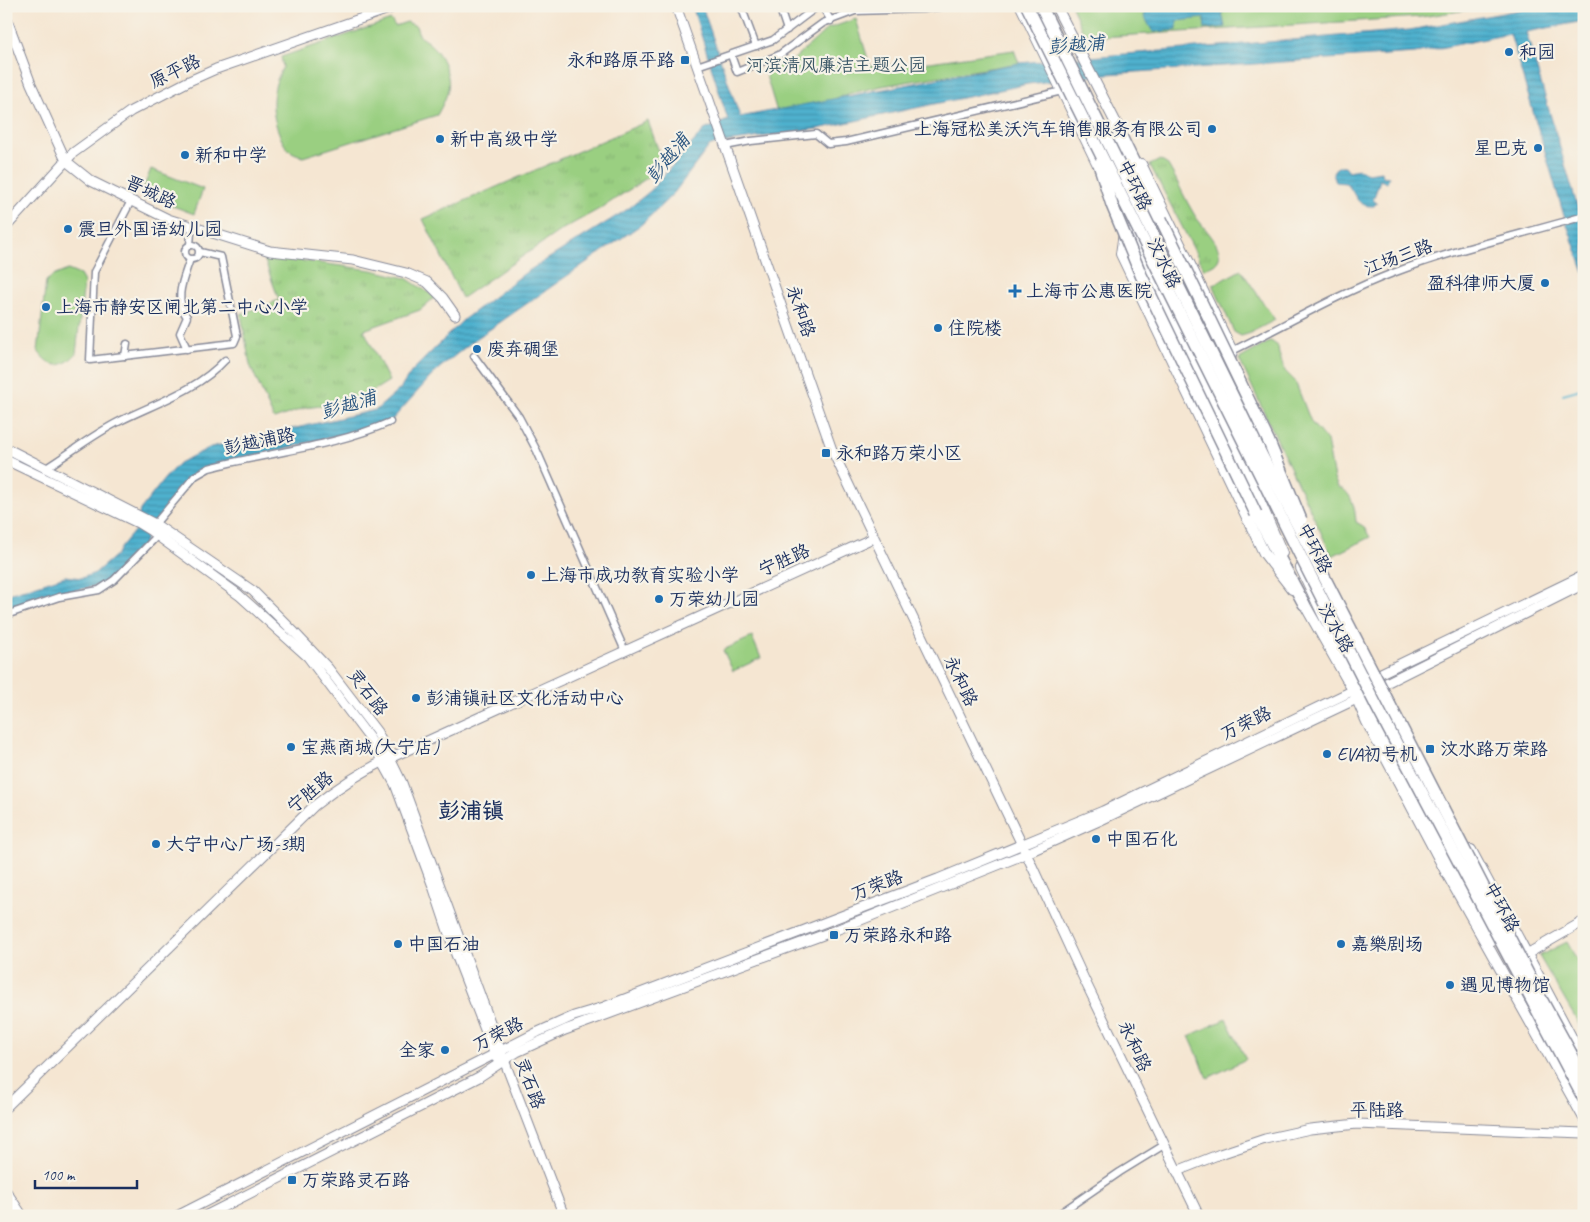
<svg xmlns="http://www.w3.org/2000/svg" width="1590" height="1222" font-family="Caveat,'LXGW WenKai TC',sans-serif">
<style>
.grass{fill:url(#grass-tufts);stroke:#5a7f70}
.park{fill:#9acf81;stroke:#5a7f70}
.water{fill:url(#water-rules);stroke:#357096}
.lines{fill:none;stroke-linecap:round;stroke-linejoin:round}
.stream{stroke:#4fb1ce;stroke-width:2}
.street-casing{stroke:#888a98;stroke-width:9}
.secondary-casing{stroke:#888a98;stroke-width:11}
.primary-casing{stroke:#888a98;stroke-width:12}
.highway-casing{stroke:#888a98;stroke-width:14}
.street{stroke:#fff;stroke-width:6}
.secondary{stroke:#fff;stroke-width:9}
.primary{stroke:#fff;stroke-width:10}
.highway{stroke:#fff;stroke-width:11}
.highway-bridge-casing{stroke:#888a98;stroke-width:14;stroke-linecap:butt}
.highway-bridge{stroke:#fff;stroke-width:11}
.poi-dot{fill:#1f6fb2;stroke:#f7f3e8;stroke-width:2}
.labels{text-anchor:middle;stroke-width:4.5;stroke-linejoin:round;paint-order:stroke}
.poi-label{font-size:18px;fill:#1b2f5e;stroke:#f7f3e8;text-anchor:start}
.park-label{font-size:18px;fill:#3b5767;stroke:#f7f3e8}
.street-label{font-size:18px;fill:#1b2f5e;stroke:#f7f3e8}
.water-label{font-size:19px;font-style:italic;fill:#2b5680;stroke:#f7f3e8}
.district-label{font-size:22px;font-weight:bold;fill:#1b2f5e;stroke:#f7f3e8}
</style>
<defs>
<pattern id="grass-tufts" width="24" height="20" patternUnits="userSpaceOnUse" patternTransform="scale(1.25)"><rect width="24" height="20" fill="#9acf81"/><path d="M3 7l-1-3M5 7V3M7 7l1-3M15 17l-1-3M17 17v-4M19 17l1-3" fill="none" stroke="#84b272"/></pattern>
<pattern id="water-rules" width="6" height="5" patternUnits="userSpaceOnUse" patternTransform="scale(1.25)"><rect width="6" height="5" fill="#4fb1ce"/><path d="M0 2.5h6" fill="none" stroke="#4190aa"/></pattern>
</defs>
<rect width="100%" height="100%" fill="#f7f3e8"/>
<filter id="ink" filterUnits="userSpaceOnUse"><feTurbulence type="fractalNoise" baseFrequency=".02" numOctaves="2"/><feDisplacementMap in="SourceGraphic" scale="10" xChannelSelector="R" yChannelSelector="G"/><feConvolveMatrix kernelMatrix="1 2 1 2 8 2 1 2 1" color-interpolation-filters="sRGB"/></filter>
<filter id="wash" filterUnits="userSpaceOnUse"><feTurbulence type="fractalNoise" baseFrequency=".0096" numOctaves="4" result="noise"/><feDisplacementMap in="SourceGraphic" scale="20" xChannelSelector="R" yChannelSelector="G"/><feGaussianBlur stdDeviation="1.12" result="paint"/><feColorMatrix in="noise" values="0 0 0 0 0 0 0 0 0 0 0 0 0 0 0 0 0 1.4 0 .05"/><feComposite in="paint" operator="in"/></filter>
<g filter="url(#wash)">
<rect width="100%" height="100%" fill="#f5e6d2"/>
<g class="grass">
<polygon points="648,121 663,163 644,180 603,207 561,230 462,298 423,219"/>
<path d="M1160 160 1168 165C1178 181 1184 198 1194 214 1200 225 1222 243 1219 258 1217 265 1210 267 1204 269L1150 165Z"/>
<polygon points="262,253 297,260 372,270 406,278 435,297 420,310 364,330 389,381 363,397 343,403 305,408 274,419 250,365 241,314 279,300"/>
</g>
<g class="park">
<polygon points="1072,6 1493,6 1421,17 1085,38"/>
<polygon points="856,19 870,66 930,62 1014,50 1019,63 882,86 848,94 818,105 777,112 765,72 792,61 827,29"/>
<path d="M391 20 395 26 407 22 416 26C421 42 422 36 432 46 442 55 451 76 448 89 446 99 442 106 437 115L303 157C300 155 295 154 292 152 285 148 281 139 279 133 270 111 271 88 283 67L281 57Z"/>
<polygon points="151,169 203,189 194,214 141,194"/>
<path d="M68 270 80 275 84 282 76 354C62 369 50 369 38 351L46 281 53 276Z"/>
<polygon points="1241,270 1275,320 1248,334 1241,336 1234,332 1213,285"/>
<path d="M1271 341 1278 346 1279 354 1285 371 1295 381 1311 422 1327 441 1334 479 1338 487C1352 491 1355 509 1356 522L1363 526 1370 537 1332 556 1239 359Z"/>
<polygon points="752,637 761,658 733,671 723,650"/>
<polygon points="1567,942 1584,972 1584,1033 1539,956"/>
<polygon points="1226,1019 1246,1059 1208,1078 1189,1036"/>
</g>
<g class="water">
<polygon points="692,6 702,6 740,117 1019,63 1410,30 1541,6 1584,6 1584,21 1526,32 1584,229 1584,273 1565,219 1510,34 1415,53 1107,74 1028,84 817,129 733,141 710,145 674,193 642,224 473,341 437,370 390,422 209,468 195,476 146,534 144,546 105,584 61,593 6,612 6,595 65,576 82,578 95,573 117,554 120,548 136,529 140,510 165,478 179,463 211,447 376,410 400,389 412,371 463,320 525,273 628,209 649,192 704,130 728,120"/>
<polygon points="1161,6 1228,6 1222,13 1225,27 1205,29 1204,18 1177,21 1177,30 1153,32 1144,16 1147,10"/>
<path d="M1340 166H1345L1349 171 1358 169 1368 173 1381 171 1382 176 1389 177 1387 183 1380 180 1373 200 1377 203 1374 206C1355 207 1357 194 1346 183L1336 182 1333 173 1335 169Z"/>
</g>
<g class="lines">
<polyline class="stream" points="1563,394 1584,388"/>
</g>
</g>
<g filter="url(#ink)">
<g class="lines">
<defs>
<g id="street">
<polyline points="741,6 756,46"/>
<polyline points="779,6 787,30"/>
<polyline points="822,6 831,21"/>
<polyline points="731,55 737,72 779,55 823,23 855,11 924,9 946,6"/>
<polyline points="697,66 773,40 818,6"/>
<polyline points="725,146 751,141 816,134 828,144 846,142 1062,91"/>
<polyline points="131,201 94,272 90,360 234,343 237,336 221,257 200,252"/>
<polyline points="190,245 191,233 193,226"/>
<circle cx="192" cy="252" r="7"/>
<path d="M187 349 180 333 187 317C173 299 184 278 190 259"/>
<path d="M1232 351C1285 325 1338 294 1393 273 1455 249 1520 235 1584 216"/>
<polyline points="125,356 127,344"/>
<polyline points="474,356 519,417 537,451 625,651"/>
<path d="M46 468C70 453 94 434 120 421 156 403 198 390 225 360"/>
<path d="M155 524 195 476 209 468C269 452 334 447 390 422"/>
<polyline points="6,615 59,597 99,590 114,580 157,536 158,532"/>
<polyline points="1056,1216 1120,1172 1164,1145"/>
</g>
<g id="secondary">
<polyline points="676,6 832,450 1026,853 1084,979 1199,1216"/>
<polyline points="6,17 31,84 66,161 91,181 168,219 270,251 353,260 406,273 427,282 443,298 455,315"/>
<polyline points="6,227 73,153 131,111 189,81 216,69 397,6"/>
<polyline points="6,448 155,524 253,591 295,633 328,668 377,732 402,783 504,1060 564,1216"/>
<polyline points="6,460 138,523 151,531 239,595 308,657 370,739 395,784 434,889 455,952 496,1058"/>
<polyline points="1371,680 1379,674 1584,575"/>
<polyline points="1376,688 1584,584"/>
<polyline points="1527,954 1584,921"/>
<path d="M6 1107 314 806C338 787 363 771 390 758L873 538"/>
<polyline points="1177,1171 1220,1154 1265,1139 1310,1129 1357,1124 1584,1133"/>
<polyline points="177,1216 538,1032 574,1016 604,1007 938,879 1103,811 1358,688"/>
<polyline points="205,1216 479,1077 517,1052 565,1030 831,932 1018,857 1099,821 1363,696"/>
</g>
<g id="primary">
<polyline points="1021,6 1101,171"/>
<polyline points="1056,6 1120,131"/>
<polyline points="1118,136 1122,155 1185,282"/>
<polyline points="1141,164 1232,351 1229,364"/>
<polyline points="1116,202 1255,490 1282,553"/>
<polyline points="1124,233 1121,254 1264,553 1292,589"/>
<polyline points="1246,407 1273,466"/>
<polyline points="1301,568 1362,697 1492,940"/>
<polyline points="1301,598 1353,690 1367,722 1445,870 1584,1118"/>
<polyline points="1338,616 1370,681 1380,697"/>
<polyline points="1471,850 1584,1061"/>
<polyline points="6,1192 22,1216"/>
</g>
<g id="highway">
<polyline points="1116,126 1161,219"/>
<polyline points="1256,514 1304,604"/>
</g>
</defs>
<use href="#street" class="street-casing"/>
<use href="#secondary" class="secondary-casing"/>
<use href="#primary" class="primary-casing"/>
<use href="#highway" class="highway-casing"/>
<use href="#street" class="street"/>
<use href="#secondary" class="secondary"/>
<use href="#primary" class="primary"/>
<use href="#highway" class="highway"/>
<defs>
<g id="highway-bridge">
<polyline points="1027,6 1300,555 1378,709 1584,1099"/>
<polyline points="1041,6 1262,456 1541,999 1584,1077"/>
<polyline points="1099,164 1112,205 1141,275 1256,514"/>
<polyline points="1161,219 1269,442 1301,520"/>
</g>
</defs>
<use href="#highway-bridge" class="highway-bridge-casing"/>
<use href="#highway-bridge" class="highway-bridge"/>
</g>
</g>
<g class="poi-dot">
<circle cx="1509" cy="52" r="5"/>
<rect x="680" y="55" width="10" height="10" rx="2.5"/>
<circle cx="1212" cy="129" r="5"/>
<circle cx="440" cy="139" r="5"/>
<circle cx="1538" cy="148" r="5"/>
<circle cx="185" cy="155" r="5"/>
<circle cx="68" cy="229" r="5"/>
<circle cx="1545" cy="283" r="5"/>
<path d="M1012.5 283.5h5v5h5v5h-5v5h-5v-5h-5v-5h5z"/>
<circle cx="46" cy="307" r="5"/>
<circle cx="938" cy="328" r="5"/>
<circle cx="477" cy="349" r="5"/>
<rect x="821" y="448" width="10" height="10" rx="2.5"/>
<circle cx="531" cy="575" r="5"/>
<circle cx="659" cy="599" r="5"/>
<circle cx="416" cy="698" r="5"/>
<circle cx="291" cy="747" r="5"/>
<rect x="1425" y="744" width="10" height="10" rx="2.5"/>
<circle cx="1327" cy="754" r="5"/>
<circle cx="1096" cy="839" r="5"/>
<circle cx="156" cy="844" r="5"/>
<rect x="829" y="930" width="10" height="10" rx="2.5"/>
<circle cx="398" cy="944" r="5"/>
<circle cx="1341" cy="944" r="5"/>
<circle cx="1450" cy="985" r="5"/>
<circle cx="445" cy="1050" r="5"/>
<rect x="287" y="1175" width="10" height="10" rx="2.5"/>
</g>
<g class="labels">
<g class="poi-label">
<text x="1519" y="58">和园</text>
<text x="675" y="66" text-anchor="end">永和路原平路</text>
<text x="1202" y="135" text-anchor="end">上海冠松美沃汽车销售服务有限公司</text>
<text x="450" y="145">新中高级中学</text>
<text x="1528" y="154" text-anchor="end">星巴克</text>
<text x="195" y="161">新和中学</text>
<text x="78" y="235">震旦外国语幼儿园</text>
<text x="1535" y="289" text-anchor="end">盈科律师大厦</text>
<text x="1026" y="297">上海市公惠医院</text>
<text x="56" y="313">上海市静安区闸北第二中心小学</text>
<text x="948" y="334">住院楼</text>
<text x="487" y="355">废弃碉堡</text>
<text x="836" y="459">永和路万荣小区</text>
<text x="541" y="581">上海市成功教育实验小学</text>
<text x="669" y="605">万荣幼儿园</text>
<text x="426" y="704">彭浦镇社区文化活动中心</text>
<text x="301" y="753">宝燕商城(大宁店)</text>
<text x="1440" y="755">汶水路万荣路</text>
<text x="1337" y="760">EVA初号机</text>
<text x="1106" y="845">中国石化</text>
<text x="166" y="850">大宁中心广场-3期</text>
<text x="844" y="941">万荣路永和路</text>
<text x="408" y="950">中国石油</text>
<text x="1351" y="950">嘉樂剧场</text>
<text x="1460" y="991">遇见博物馆</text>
<text x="435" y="1056" text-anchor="end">全家</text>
<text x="302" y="1186">万荣路灵石路</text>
</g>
<g class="park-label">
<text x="836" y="71">河滨清风廉洁主题公园</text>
</g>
<g class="street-label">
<text transform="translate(175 71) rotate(-26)" y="6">原平路</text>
<text transform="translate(1135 185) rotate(64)" y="6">中环路</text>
<text transform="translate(151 192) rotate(25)" y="6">晋城路</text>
<text transform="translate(1398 257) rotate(-20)" y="6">江场三路</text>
<text transform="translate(1164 263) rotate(64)" y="6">汶水路</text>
<text transform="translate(801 311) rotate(71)" y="6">永和路</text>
<text transform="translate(259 441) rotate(-12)" y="6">彭越浦路</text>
<text transform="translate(1315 548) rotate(63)" y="6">中环路</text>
<text transform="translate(784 560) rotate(-24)" y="6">宁胜路</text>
<text transform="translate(1336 628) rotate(61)" y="6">汶水路</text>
<text transform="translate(961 681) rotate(64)" y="6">永和路</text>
<text transform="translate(368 692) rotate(53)" y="6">灵石路</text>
<text transform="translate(1246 723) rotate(-26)" y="6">万荣路</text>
<text transform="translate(310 792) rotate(-40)" y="6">宁胜路</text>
<text transform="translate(877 885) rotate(-21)" y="6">万荣路</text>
<text transform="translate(1502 907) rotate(62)" y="6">中环路</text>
<text transform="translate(498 1034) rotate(-27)" y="6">万荣路</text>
<text transform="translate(1135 1046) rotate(65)" y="6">永和路</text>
<text transform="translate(530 1083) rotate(69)" y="6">灵石路</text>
<text x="1377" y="1116">平陆路</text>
</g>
<g class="water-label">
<text transform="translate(1076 44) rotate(-5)" y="7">彭越浦</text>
<text transform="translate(667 158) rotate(-51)" y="7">彭越浦</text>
<text transform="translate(348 404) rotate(-17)" y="7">彭越浦</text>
</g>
<g class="district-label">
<text x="471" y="818">彭浦镇</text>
</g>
</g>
<rect width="1590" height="1222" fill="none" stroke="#f7f3e8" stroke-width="25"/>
<path d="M35 1180v8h102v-8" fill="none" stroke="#1b2f5e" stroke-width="2.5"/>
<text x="42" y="1180" font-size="15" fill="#1b2f5e" stroke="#f7f3e8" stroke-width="4" paint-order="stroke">100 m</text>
</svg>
